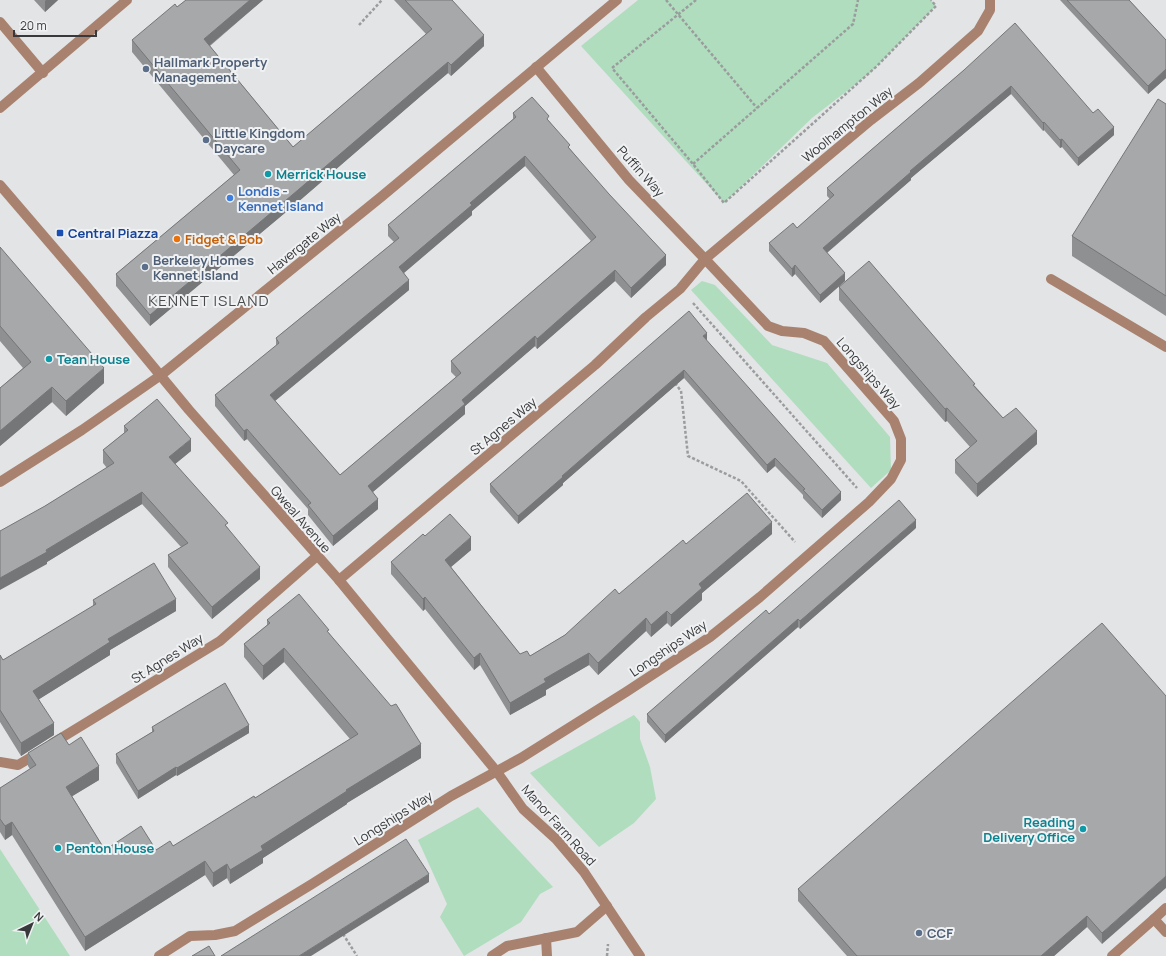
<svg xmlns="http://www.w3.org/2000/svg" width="1166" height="956" font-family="Manrope,sans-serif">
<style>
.green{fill:#b0ddbe}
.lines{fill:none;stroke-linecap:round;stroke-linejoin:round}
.path{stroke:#9a9c9d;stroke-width:2.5;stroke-dasharray:3 2;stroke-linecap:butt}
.minor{stroke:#a9826f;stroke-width:10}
.wall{fill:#8f9092;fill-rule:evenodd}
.shaded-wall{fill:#747677}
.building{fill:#a6a8aa;stroke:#747677;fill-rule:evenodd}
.service-dot{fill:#5c6f8a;stroke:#eff1f3;stroke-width:1.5}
.culture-dot{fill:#0f9aa8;stroke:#eff1f3;stroke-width:1.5}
.shop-dot{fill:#3f7fe0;stroke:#eff1f3;stroke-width:1.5}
.transit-dot{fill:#1a4fb4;stroke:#eff1f3;stroke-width:1.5}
.food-dot{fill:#e8710a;stroke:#eff1f3;stroke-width:1.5}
.labels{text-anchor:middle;stroke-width:4;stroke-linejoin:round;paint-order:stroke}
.service-label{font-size:13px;font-weight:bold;fill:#4e5e75;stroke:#eff1f3;text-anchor:start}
.street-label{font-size:13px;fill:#38393a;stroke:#eff1f3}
.culture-label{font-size:13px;font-weight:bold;fill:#0d838f;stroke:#eff1f3;text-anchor:start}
.shop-label{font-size:13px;font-weight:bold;fill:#366cbe;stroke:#eff1f3;text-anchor:start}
.transit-label{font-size:13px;font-weight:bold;fill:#164399;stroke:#eff1f3;text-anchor:start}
.food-label{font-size:13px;font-weight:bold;fill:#c56008;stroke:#eff1f3;text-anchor:start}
.quarter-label{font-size:15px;letter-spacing:1px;fill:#494b4c;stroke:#eff1f3}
</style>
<rect width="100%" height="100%" fill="#e2e4e6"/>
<g class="green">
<polygon points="638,0 931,0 936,6 870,73 812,118 724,203 581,46"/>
<polygon points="702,281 715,285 772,345 827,363 890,437 891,470 871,488 691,290"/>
<polygon points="634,715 640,722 640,739 650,767 656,799 634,823 599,847 530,773"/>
<polygon points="478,807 553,887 540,894 521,922 464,956 440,917 447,904 418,840"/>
<polygon points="0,849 70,956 0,956"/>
</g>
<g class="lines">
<g class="path">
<polyline points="666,0 757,108"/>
<polyline points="696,0 612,68 693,164 724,203 877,66 936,6 931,0"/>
<polyline points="359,25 382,0"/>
<polyline points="693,164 853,24 858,0"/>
<polyline points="693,303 857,488"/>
<polyline points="675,383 681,391 688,456 741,481 795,542"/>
<polyline points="343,934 357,956"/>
<polyline points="607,956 608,944"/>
</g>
<g class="minor">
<polyline points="0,22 43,73"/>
<polyline points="0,108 127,0"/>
<polyline points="0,185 84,283 189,410 339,580 497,772 523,809 556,839 584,872 640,956"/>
<polyline points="1051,279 1166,347"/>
<polyline points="0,482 82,430 161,375 381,197 617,0"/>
<polyline points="339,580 595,365 646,317 680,289 705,259 629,180 536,67"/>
<polyline points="53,743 220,641 317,556"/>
<polyline points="0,762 18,765 40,752"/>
<polyline points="1166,908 1154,919 1166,932"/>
<polyline points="546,938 547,956"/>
<polyline points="159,956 190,936 215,935 235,931 312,884 451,796 521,758 626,692 710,637 760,597 869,502 891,479 901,460 901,439 894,421 824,341 804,333 782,331 768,326 705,259 871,120 919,83 978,31 990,10 990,0"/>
<polyline points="492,956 507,946 577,932 607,906"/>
<polyline points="1112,956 1154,919"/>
</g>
</g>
<g class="wall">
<polygon points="34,0 58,0 45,12"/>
<polygon points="186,0 263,0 210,46 293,147 426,34 394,0 452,0 484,46 451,76 448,73 422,95 298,202 150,326 116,286 116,274 234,175 132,52 132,40 177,7"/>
<polygon points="1060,0 1129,0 1166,40 1166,78 1148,94"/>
<polygon points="964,70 1093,113 1114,135 1078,166 1062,147 1060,148 1044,130 1043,131 1011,94 911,178 911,180 827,253 845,281 820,303 795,274 792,277 769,251 769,243 797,228 830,199 827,196 827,188"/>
<polygon points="1166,104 1166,316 1072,256 1072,236"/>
<path d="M513 113 549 121 570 149 666 265 631 298 615 281 537 349 535 346 465 406V414L373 492 378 509 333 546 308 515V509L247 439 244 441 215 406V395L276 346V338L394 242 388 236V225L513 119ZM525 166 591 241 451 361V372L456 377 340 475 275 401 409 290 404 273 472 215V211Z"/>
<polygon points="0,247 104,383 66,416 52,402 0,446 0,388 23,368 0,341"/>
<polygon points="839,287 975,386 1003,418 1037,444 977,497 955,473 955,460 970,447 947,421 945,422 839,300"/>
<polygon points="707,341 841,500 822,518 803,498 803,495 775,466 767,473 684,378 563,483 563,485 518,524 490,492 490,484"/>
<polygon points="124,426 191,451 175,464 228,528 260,579 212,619 168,567 168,555 181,547 142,504 47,562 47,564 45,506 107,468 103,463 103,450 124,433"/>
<polygon points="916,528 800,629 798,627 665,743 647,722 647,714 769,614"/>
<polygon points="772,534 702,593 702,600 671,627 667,623 651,637 646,631 598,675 589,665 546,690 546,695 510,715 480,665 474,670 425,609 423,611 391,574 391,562 425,536 471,550 451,567 520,654 530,656 565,635 686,544"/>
<polygon points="93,600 176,611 110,650 110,655 39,699 54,735 21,756 0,722 0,655 3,660 93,606"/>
<polygon points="267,620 329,633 421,758 347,803 347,804 263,858 263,863 230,884 227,878 213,887 205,875 85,951 12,835 5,840 0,832 0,788 30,769 28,766 28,753 69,745 99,780 72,796 105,850 156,850 173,846 255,798 350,739 284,662 263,680 244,657 244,644 267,625"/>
<polygon points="1166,696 1102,944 1087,927 1054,956 847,956 798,901 798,889"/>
<polygon points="152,727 249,733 177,776 176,775 138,799 116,763 116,754 152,732"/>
</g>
<g class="shaded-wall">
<polygon points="46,0 58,0 45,12 45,1"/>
<polygon points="250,0 263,0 204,50 204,39"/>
<polygon points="484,35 484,46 451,76 451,65"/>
<polygon points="448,62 448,73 422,95 298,202 150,326 150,315"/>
<polygon points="1166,69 1166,78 1148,94 1148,86"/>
<polygon points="1011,86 1011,94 911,178 911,180 823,256 823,248 910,171"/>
<polygon points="1044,122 1044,130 1043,131 1043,123"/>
<polygon points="1114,127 1114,135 1078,166 1078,158"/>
<polygon points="1062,139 1062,147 1060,148 1060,140"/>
<polygon points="525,156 525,166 472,211 472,215 399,277 399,267 470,203"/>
<polygon points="666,255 666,265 631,298 631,288"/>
<polygon points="795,265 795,274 792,277 792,269"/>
<polygon points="615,270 615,281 537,349 537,339"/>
<polygon points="845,273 845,281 820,303 820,295"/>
<polygon points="409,280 409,290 270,405 270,395"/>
<polygon points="707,333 707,341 703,336"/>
<polygon points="535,336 535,346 465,406 465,414 368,496 368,486 462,400"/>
<polygon points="104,368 104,383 66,416 66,401"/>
<polygon points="684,370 684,378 563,483 563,485 518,524 518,516 562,476"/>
<polygon points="52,387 52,402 0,446 0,431"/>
<polygon points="947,408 947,421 945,422 945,409"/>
<polygon points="247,429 247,439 244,441 244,431"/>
<polygon points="1037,431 1037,444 977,497 977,484"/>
<polygon points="191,439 191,451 169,469 169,457"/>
<polygon points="775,458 775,466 767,473 767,465"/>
<polygon points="142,492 142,504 47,562 47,564 0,590 0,578"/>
<polygon points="841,492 841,500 822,518 822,510"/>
<polygon points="378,499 378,509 333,546 333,536"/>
<polygon points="916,520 916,528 800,629 800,621"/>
<polygon points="772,522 772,534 702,593 702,600 671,627 671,615 699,584"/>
<polygon points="471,537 471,550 445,572 445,560"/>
<polygon points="260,567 260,579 212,619 212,607"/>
<polygon points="425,597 425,609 423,611 423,599"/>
<polygon points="176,599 176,611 110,650 110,655 33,703 33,691 108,639"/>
<polygon points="667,611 667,623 651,637 651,625"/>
<polygon points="646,618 646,631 598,675 598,663"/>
<polygon points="798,619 798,627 665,743 665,735"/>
<polygon points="284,648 284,662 263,680 263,666"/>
<polygon points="480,653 480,665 474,670 474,658"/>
<polygon points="589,653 589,665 546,690 546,695 510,715 510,703 544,679"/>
<polygon points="54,723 54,735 21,756 21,743"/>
<polygon points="249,725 249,733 177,776 177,768"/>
<polygon points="421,744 421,758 347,803 347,804 263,858 263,863 230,884 230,870 261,846 346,790"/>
<polygon points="99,766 99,780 66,800 66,787"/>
<polygon points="176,767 176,775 138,799 138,791"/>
<polygon points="12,822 12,835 5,840 5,826"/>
<polygon points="205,861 205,875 85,951 85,937"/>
<polygon points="227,864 227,878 213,887 213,873"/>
<polygon points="429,874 429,882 311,956 299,956"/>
<polygon points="1166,876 1166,888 1102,944 1102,933"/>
<polygon points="1087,916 1087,927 1054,956 1041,956"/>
</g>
<g class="building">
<polygon points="186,0 250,0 204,39 293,147 432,29 405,0 452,0 484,35 451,65 448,62 422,84 298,190 150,315 116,274 240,170 132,40 175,4 177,7"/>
<polygon points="1067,0 1129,0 1166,40 1166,69 1148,86"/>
<polygon points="1015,23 1093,113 1098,109 1114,127 1078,158 1062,139 1060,140 1044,122 1043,123 1011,86 910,171 911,172 823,248 845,273 820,295 795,265 792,269 769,243 793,223 797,228 834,195 827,188 964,70"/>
<path d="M532 97 549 116 547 119 570 145 568 147 609 194 666 255 631 288 615 270 537 339 535 336 462 400 465 404 368 486 378 499 333 536 308 505 311 503 247 429 244 431 215 395 279 343 276 338 399 238 388 225 516 117 513 113ZM525 156 596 237 451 361 461 373 340 475 270 395 409 280 399 267 472 205 470 203Z"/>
<polygon points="1158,99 1166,104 1166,296 1072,236"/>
<polygon points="0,247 104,368 66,401 52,387 0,431 0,388 31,362 0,326"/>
<polygon points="869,261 975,384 973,385 1003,418 1016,408 1037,431 977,484 955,460 977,441 947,408 945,409 839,287"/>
<polygon points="689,311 707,333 703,336 841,492 822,510 803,490 805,489 775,458 767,465 684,370 562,476 563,477 518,516 490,484"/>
<polygon points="157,399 191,439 169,457 228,523 225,525 260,567 212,607 168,555 188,543 142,492 46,550 47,552 0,578 0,531 45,506 114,463 103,450 128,430 124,426"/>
<polygon points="747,493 772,522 699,584 702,588 671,615 667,611 651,625 646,618 598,663 589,653 544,679 546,682 510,703 480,653 474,658 425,597 423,599 391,562 423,534 425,536 450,514 471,537 445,560 520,654 527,651 530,656 565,635 615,589 619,594 683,540 686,544"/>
<polygon points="899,500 916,520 800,621 798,619 665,735 647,714 766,610 769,614"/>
<polygon points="154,563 176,599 108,639 110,642 33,691 54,723 21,743 0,710 0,655 3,660 96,604 93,600"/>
<polygon points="299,594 329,630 327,631 391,706 396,704 421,744 346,790 347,791 261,846 263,850 230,870 227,864 213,873 205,861 85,937 12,822 5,826 0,819 0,788 36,765 28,753 61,733 69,745 81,737 99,766 66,787 105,850 141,826 156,850 170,841 173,846 254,796 255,798 358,734 284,648 263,666 244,644 270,623 267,620"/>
<polygon points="1102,623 1166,696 1166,876 1102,933 1087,916 1041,956 857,956 798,889"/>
<polygon points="225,683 249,725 177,768 176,767 138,791 116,754 154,731 152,727"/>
<polygon points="406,839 429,874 299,956 221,956"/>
<polygon points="209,946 215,956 192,956"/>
</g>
<g class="service-dot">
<circle cx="146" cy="69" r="4"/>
<circle cx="206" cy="140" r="4"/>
<circle cx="145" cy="267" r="4"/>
<circle cx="919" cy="933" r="4"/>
</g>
<g class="culture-dot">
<circle cx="268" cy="174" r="4"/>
<circle cx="49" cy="359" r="4"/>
<circle cx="1083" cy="829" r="4"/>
<circle cx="58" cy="848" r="4"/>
</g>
<circle class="shop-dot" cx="230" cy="198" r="4"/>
<rect class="transit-dot" x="56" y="229" width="8" height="8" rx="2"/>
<circle class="food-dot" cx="177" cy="239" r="4"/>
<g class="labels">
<g class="service-label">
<text x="154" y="67">Hallmark Property<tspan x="154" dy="15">Management</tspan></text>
<text x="214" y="138">Little Kingdom<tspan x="214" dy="15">Daycare</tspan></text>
<text x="153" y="265">Berkeley Homes<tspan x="153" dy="15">Kennet Island</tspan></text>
<text x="927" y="938">CCF</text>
</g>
<g class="street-label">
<text transform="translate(847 124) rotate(-39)" y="5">Woolhampton Way</text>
<text transform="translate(641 171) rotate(48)" y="5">Puffin Way</text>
<text transform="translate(304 243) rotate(-39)" y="5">Havergate Way</text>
<text transform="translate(869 373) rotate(49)" y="5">Longships Way</text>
<text transform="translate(503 426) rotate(-40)" y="5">St Agnes Way</text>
<text transform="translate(301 519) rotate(49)" y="5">Gweal Avenue</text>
<text transform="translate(668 648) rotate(-34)" y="5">Longships Way</text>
<text transform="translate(167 658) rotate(-32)" y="5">St Agnes Way</text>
<text transform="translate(393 818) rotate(-32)" y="5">Longships Way</text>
<text transform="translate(559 825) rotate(48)" y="5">Manor Farm Road</text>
</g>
<g class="culture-label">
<text x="276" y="179">Merrick House</text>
<text x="57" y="364">Tean House</text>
<text x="1075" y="827" text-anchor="end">Reading<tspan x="1075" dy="15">Delivery Office</tspan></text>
<text x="66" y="853">Penton House</text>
</g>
<g class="shop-label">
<text x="238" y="196">Londis -<tspan x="238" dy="15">Kennet Island</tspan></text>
</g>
<g class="transit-label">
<text x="68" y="238">Central Piazza</text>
</g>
<g class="food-label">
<text x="185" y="244">Fidget &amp; Bob</text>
</g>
<g class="quarter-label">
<text x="209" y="306">KENNET ISLAND</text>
</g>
</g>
<g transform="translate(32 924) rotate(43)" stroke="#eff1f3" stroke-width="3" paint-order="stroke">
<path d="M0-3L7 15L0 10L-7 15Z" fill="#38393a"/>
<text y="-6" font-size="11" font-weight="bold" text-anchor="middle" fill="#38393a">N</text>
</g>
<path d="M14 30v6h82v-6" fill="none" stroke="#38393a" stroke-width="2"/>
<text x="20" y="30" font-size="12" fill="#38393a" stroke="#eff1f3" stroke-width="3" paint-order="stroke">20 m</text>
</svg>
